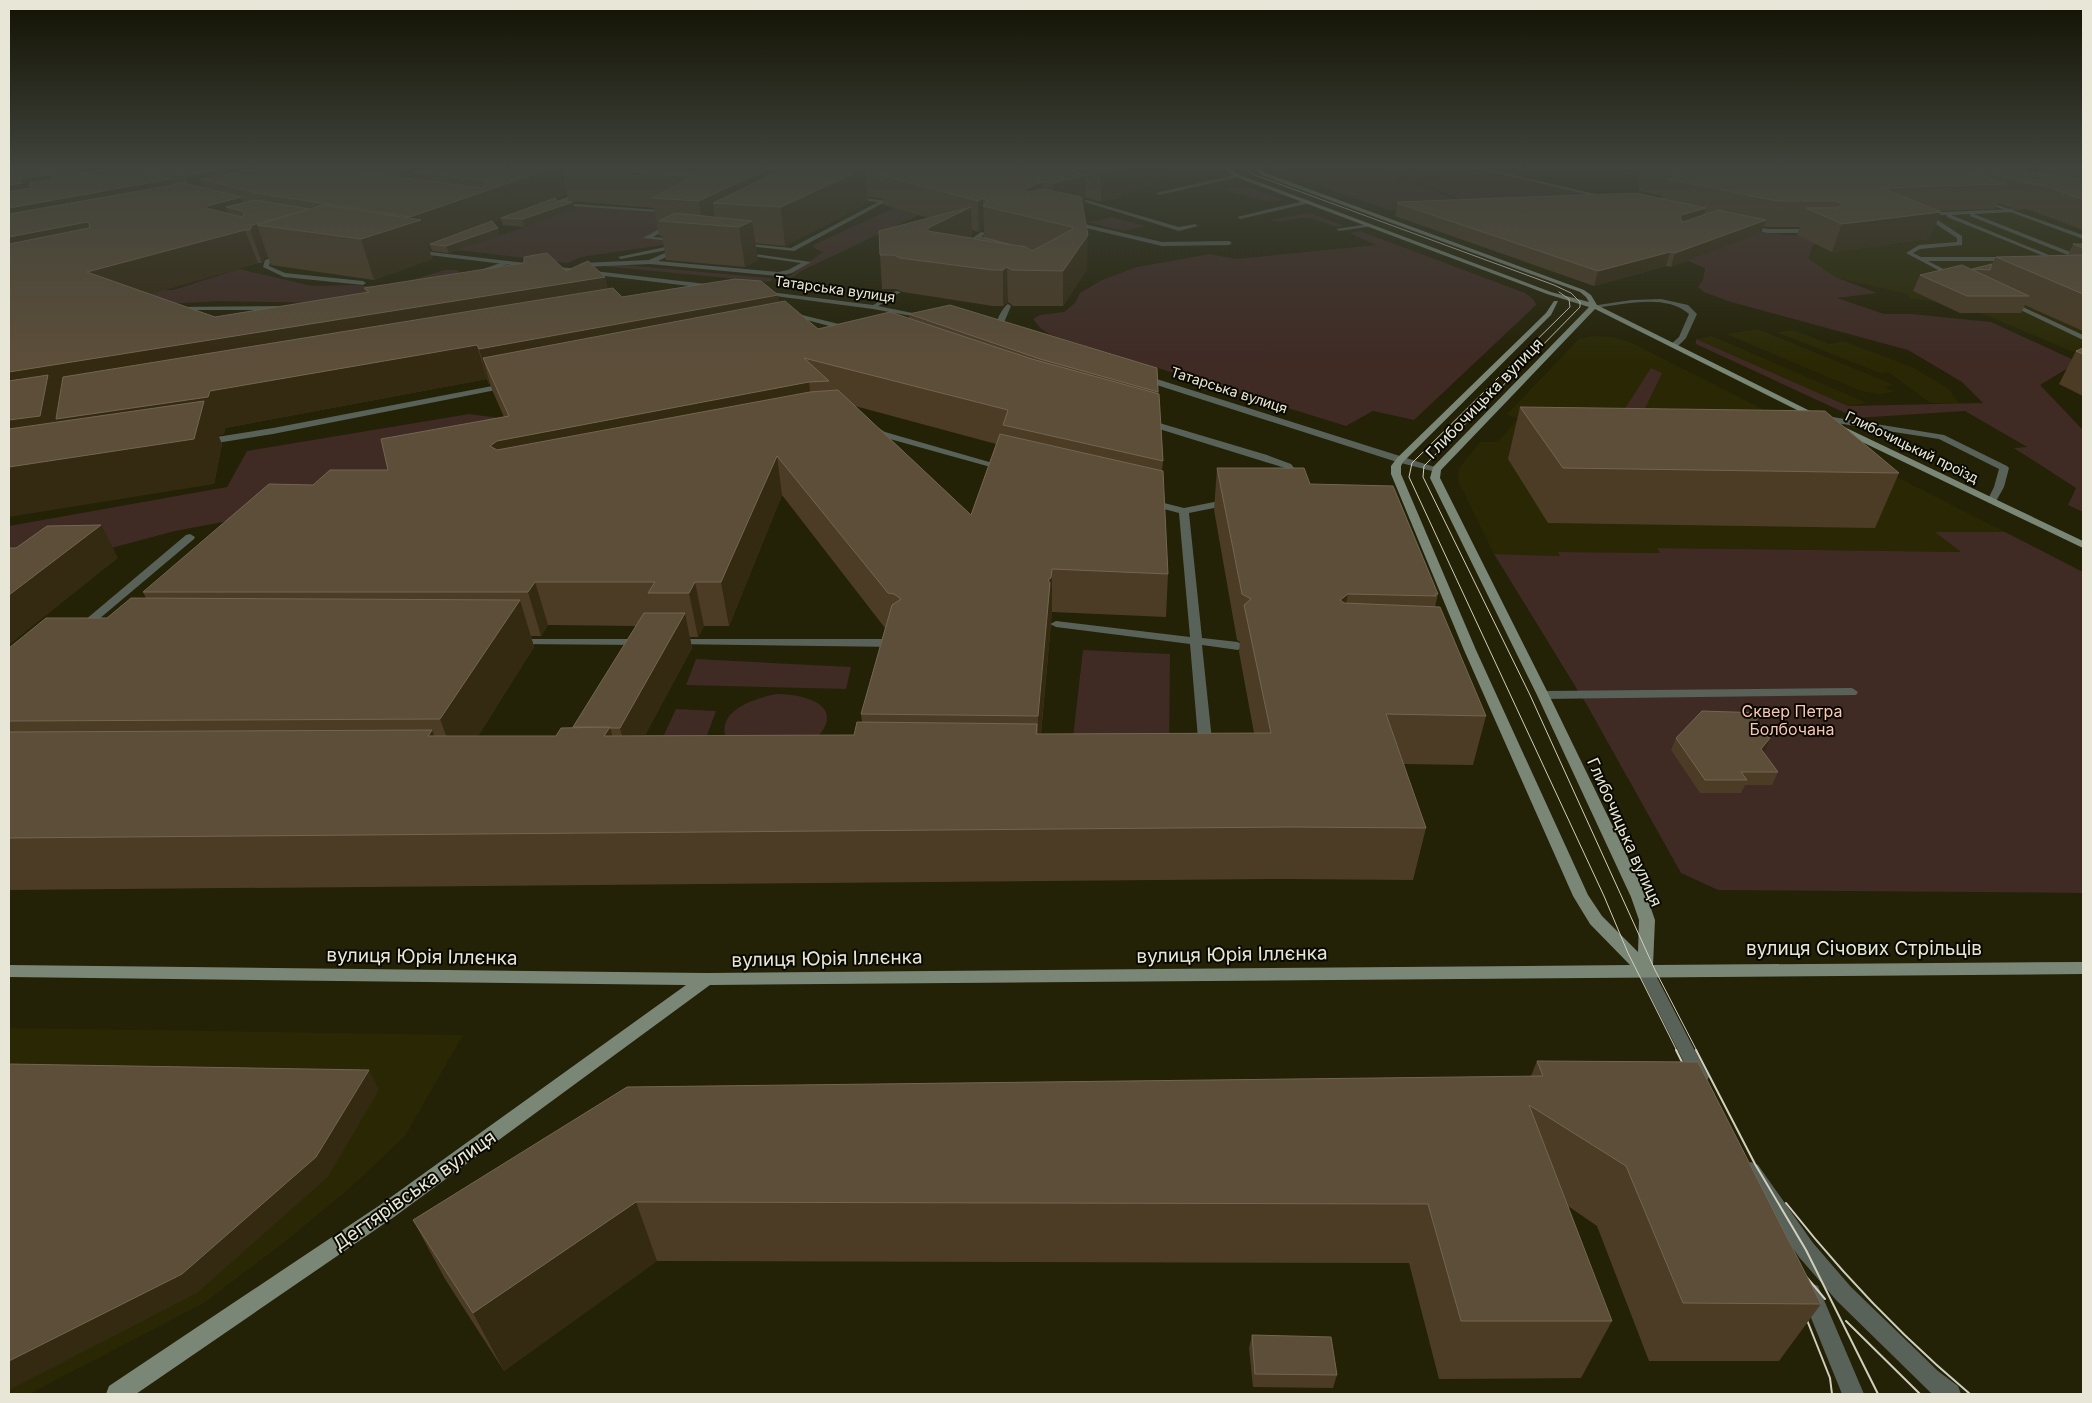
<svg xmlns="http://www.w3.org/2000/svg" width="2092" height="1403" font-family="Inter,sans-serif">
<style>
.built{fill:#2a2804}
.green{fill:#3f2a24}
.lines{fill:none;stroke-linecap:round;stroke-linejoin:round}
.lane{fill:#596258;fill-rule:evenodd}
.street{fill:#596258;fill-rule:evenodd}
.secondary{fill:#7a8777;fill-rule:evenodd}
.tram-far1{stroke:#d0cfbe;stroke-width:1}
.tram{stroke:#d0cfbe;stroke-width:2}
.wall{fill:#4c3c26;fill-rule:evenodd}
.shaded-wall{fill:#342911}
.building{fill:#5d4e39;stroke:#726652}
.labels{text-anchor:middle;stroke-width:4;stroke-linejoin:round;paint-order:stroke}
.far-street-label{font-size:14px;fill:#e8e7d7;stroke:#0b0a02}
.street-label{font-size:16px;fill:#e8e7d7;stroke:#0b0a02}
.park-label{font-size:16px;fill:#fbc6b6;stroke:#0b0a02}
.near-street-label{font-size:19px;fill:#e8e7d7;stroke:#0b0a02}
</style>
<rect width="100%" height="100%" fill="#232106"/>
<g class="built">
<polygon points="1856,195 2083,206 2083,356 1957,303 1910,299 1907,294 1835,277 1809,259 1812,251 1821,246 1852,243 1903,245 1933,238 1935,232 1930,229"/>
<polygon points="1758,329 1894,385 1885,387 1895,392 1878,394 1861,391 1726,334"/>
<polygon points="1793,330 1829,344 1843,341 1912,367 1949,389 1959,404 1930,403 1888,372 1880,373 1776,332"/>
<polygon points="1592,336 1612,337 1630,342 2005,532 1936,532 1962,552 1657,548 1661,553 1559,552 1561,556 1494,554 1458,481 1459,468 1480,442 1498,442 1518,418 1506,415 1579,339"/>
<polygon points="1712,336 1867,403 1848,406 1696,339"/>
<polygon points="9,1028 463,1035 405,1136 350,1188 282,1244 204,1303 29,1394 9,1394"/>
</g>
<g class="green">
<polygon points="1276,167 1383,167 1385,173 1464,202 1389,210 1288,175"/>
<path d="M1387 167H1402L1398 170 1433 180 1440 177H1509L1784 235 1882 236 1930 234C1912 251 1841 240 1813 245L1809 259 1835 277 1877 293 1837 298 1884 314H1911L1991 322 2078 362 2040 385 2083 430V512L2068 505 2076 488 2014 448 2027 447 1965 411 1856 418 1696 344V339L1848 406 1983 403 1962 382 1908 350 1731 302 1704 292 1698 287 1703 280 1705 268 1622 234 1468 202 1389 172Z"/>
<polygon points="1246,186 1283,200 1284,200 1269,202 1223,190"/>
<polygon points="1026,187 919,215 801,271 786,282 782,282 823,252 814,248 813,245 896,207"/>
<polygon points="558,205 688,214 647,238 683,242 581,257 568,263 440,248 473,245 550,218"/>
<path d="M1310 213 1345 226C1330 229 1319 217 1305 218 1292 218 1282 224 1269 220Z"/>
<polygon points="1112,217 1145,226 1124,231 1087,222"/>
<polygon points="1360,231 1525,293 1534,300 1536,305 1414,420 1373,411 1346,426 1051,335 1040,328 1033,319 1040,315 1064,312 1075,303 1080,293 1102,280 1137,267 1210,254 1236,259 1376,245 1349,233"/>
<polygon points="624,265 771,278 772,280 769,282 602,266"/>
<polygon points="239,269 312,286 356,285 385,288 445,270 457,270 461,274 327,303 217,301 151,305 9,323 156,290 174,290"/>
<polygon points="1651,368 1662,373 1637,425 1617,421"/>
<polygon points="469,414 507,419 323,503 175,531 33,569 9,571 9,526 227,487 247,451"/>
<polygon points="1935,532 2005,532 2083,572 2083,893 1718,890 1681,873 1588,707 1494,554 1560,556 1558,552 1660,553 1657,548 1961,552"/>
<polygon points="1083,650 1170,654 1169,759 1071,754"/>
<polygon points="696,659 851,667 846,689 686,685"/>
<path d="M776 694C808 694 849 707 813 742L727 741C714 711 753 699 776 694Z"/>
<polygon points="676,709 716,711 700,754 656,752"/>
</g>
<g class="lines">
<g class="lane">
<polygon points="1471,167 1479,167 1613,198 1610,200"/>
<polygon points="1238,174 1240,177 1159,195 1156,193"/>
<polygon points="582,191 584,194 562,203 674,211 671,213 557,205 545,209 542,207"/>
<polygon points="1069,195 1179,227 1195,224 1198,226 1179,231 1069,197"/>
<polygon points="849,196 887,201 794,251 738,245 741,243 791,248 878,202 851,199"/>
<polygon points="1308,200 1310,203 1240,219 1237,217"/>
<polygon points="2013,209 2015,212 1974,214 2083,257 2083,261 1970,216 1970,214 1951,215 2066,262 2061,263 1947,217 1947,215 1930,215 1962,236 1962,245 1920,249 1913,253 1921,257 2011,257 2014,259 2011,261 1928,261 1957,276 1958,277 1955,279 1906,253 1919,245 1957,242 1957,238 1922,215 1922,213"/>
<polygon points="1071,221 1162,242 1229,241 1232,243 1229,245 1162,246 1069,224"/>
<polygon points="672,222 674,225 653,237 678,239 680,242 643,238"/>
<polygon points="1369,224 1367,227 1339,231 1336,229"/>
<polygon points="1747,225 1768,229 1814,229 1817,231 1814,233 1768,233 1745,228"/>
<polygon points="981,232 986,233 967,247 963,247 963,245"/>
<polygon points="670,246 672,249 621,259 618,257"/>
<polygon points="681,246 683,249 658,261 778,272 788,270 801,263 738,254 741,252 811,262 792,273 778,276 650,264 582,267 579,265 582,263 649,260"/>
<polygon points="285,253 287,256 270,262 269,266 285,273 363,281 366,283 363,285 284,277 263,267 265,260"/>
<polygon points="506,261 508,264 478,274 475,272"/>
<polygon points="896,291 901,292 875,308 870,307"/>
<path d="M1661 299 1688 305 1697 314 1686 338 1676 348 1669 346 1679 337 1689 314C1665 293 1623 305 1594 308L1591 306 1632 300Z"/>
<polygon points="2008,300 2083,335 2083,340 2006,303 2005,302"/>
<path d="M1008 304 1011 306 1003 325V331L996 333C994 324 1001 309 1008 304Z"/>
<polygon points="177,307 282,306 285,308 282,310 175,310 174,309"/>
<polygon points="790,312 851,327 852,329 848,331 788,315 786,314"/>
<polygon points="508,383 512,385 511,387 273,434 204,445 200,442 204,439 273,428"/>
<polygon points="1820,415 1944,435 2007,466 2009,468 2004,487 1995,503 1989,503 1987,501 1994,487 1999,469 1939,439 1817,420 1816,418"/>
<polygon points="1146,419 1267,455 1291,464 1301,477 1297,484 1291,484 1291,477 1285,468 1143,424 1143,420"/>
<polygon points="872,424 885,432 1010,468 1005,471 879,436 868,427"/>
<polygon points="1148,499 1184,508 1229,499 1234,502 1229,505 1189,513 1202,638 1238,642 1244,646 1238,650 1202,645 1213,750 1206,754 1199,750 1190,644 1056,627 1050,624 1056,621 1190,637 1179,513 1145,504 1145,500"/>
<polygon points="190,534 195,537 194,539 86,630 78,630 76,628 78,626 186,535"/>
<polygon points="517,639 642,639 648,642 642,645 513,644 511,642"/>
<polygon points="674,639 897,639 903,643 897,647 670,644 668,642"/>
<polygon points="1852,688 1858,692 1856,695 1543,699 1537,695 1543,691"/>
</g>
<g class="street">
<polygon points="1978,198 2083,235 2083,239 1978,200"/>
<polygon points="414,250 715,285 718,287 715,289 412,253"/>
<polygon points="762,291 873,305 932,317 928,319 873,309 760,294 760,292"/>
<polygon points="1138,375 1144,375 1441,469 1436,472 1397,462 1138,379"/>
<polygon points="1645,964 1651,966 1706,1072 1709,1077 1706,1082 1700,1084 1694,1082 1637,970 1639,966"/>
<polygon points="1751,1162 1758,1165 1813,1243 1851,1287 1938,1371 1958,1386 1961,1394 1932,1394 1837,1301 1799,1257 1744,1177 1741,1171 1744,1165"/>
<polygon points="1811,1283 1818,1286 1864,1394 1842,1394 1801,1293 1804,1286"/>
</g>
<g class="secondary">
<polygon points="1223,167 1228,167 1240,175 1551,292 1589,302 1586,297 1580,292 1261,175 1252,167 1257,167 1265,173 1584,290 1591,295 1597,305 1824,418 1817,420 1595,309 1441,470 1440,478 1549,695 1647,897 1655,920 1653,965 2083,962 2083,974 710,985 394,1217 136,1394 106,1394 109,1386 380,1205 686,985 9,977 9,965 707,973 1630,965 1590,924 1573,896 1464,650 1391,474 1391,466 1397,458 1546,313 1554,301 1558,301 1551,315 1403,462 1401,466 1401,474 1476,650 1588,895 1602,916 1638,952 1639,920 1631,897 1537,695 1430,478 1433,467 1589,307 1547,294 1236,177"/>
<polygon points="1838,424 2083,541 2083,548 1835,429 1834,427"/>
</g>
<g class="tram-far1">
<polyline points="1245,167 1252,174 1554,285 1571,293 1580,302 1580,307 1424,466 1423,477 1530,695 1655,970 1697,1051"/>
<polyline points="1559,292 1569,299 1570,307 1412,463 1409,477 1604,896 1628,953 1677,1051"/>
</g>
<g class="tram">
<polyline points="1676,1050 1688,1074"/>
<polyline points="1696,1050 1755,1164 1806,1250 1878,1394"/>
<path d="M1786 1203C1841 1273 1902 1337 1970 1394"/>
<polyline points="1799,1268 1825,1299"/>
<polyline points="1803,1310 1830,1378 1832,1394"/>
<polyline points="1846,1321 1920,1394"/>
</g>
</g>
<g class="wall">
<path d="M9 167H1188L1117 198 1101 202 1085 197V205H1083L1087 269 1063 306H1013L1008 302 1003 306H993L903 292 896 289H882L880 255 929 218 884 205 883 199 867 196 868 203 785 246 755 243 758 260 745 267 666 260 662 236H659L654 208 568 201 567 194 555 198 557 201 575 209 524 227 503 225 501 219 492 222 500 235 449 253 432 251 430 245 428 246 432 259 374 280 271 265 268 257 264 258 262 263H258L150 294 215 317 366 293 364 288 566 271 605 277 607 289 622 297 778 295 779 303 818 329 909 318V314L1157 368 1163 461 1162 471 1168 574 1166 617 1052 612 1041 734 1254 733 1239 652 1240 642 1237 640 1214 510 1217 468 1310 484 1438 594 1435 607 1486 716 1473 765 1403 764 1426 828 1413 880 1283 879 9 890V648L107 618 146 598 143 592 313 485 388 470 504 417 493 392 490 384H489L487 379 225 428 224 434 218 435 222 444 214 484ZM984 229V238H972V230L979 232ZM855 406 996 444 971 515ZM782 495 885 628 861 714 862 722 854 735H645L692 648 690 637H698L704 626H729ZM548 625 636 626 573 727 556 736H478L534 647 531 636H541Z"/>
<polygon points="1608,167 2083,167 2083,230 2027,209 2017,210 1998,203 1995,209 1938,211 1930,239 1832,252 1797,235 1800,227 1768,227 1764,226 1761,233 1671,267 1666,266 1594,286 1395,216 1398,202 1662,198 1662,196 1639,191 1639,170"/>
<polygon points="2073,244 2083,244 2083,331 2025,305 2021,313 1960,313 1913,291 1920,275 1972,269 1992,264 1996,257 2068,255"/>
<polygon points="2083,348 2083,396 2059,384 2076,351"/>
<polygon points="1520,407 1899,473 1875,528 1548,523 1508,459"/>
<polygon points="1757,725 1753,730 1765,751 1763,752 1778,772 1772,785 1745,785 1741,793 1700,793 1671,750 1676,738"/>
<polygon points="1537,1061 1821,1304 1779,1361 1649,1361 1597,1226 1568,1206 1612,1321 1581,1378 1439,1379 1409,1263 657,1261 504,1371 445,1279 413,1220 1531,1076"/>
<polygon points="1252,1335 1337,1375 1333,1388 1253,1387 1249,1348"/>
</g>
<g class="shaded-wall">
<polygon points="34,167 81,168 87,167 119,167 170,179 182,208 87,222 102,254 9,274 9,185 20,180"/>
<polygon points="239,167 312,167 200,179 209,204 196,206 185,176"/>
<polygon points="415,167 537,167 414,172 421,196 408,200 400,171"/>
<polygon points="555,167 561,167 567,194 503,218 501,218 501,219 433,244 430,244 430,245 428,246 432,259 374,280 361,239 411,223 410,217"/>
<polygon points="771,167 786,167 790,195 713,203 716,225 702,224 699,201"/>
<polygon points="1042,167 1042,212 1025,189"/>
<polygon points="1124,167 1188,167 1117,198 1101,202 1101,172"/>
<polygon points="2031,167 2042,167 2040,167 2038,172 2027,184 2024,183"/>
<polygon points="865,168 868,203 785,246 781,207"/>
<polygon points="1086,175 1085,205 1053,213 1053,183"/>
<polygon points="241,197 252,226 252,225 309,209 257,225 268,257 264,258 262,263 243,211 226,207 235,232 245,230 258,263 103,308 87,272 206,208 207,206"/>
<polygon points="983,198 984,229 979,232 978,201"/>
<polygon points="573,202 575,209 524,227 523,219"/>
<polygon points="971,207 972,238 928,231 928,228"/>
<polygon points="1706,208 1702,220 1677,228 1681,215"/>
<polygon points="1941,212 1930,239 1832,252 1842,224"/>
<polygon points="1766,220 1761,233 1671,267 1675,253"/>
<polygon points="752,221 758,260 745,267 739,227"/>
<polygon points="498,228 500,235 449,253 446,246"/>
<polygon points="1088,235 1087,269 1063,306 1063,271"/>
<polygon points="1670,252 1666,266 1594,286 1598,271"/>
<polygon points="1007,267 1008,302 1003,306 1003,270"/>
<polygon points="605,277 612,313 210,391 477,345 487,379 225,428 224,434 218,435 222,444 214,484 9,517 9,372"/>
<polygon points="778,295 783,328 483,358 490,384 489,384 479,349"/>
<polygon points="809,382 814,418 508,479 490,446 497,441"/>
<polygon points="777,456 782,495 729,626 721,582"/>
<polygon points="101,525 118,558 9,645 9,595"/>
<polygon points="1052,569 1052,612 1038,763 1038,716 1048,580"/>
<polygon points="535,582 548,625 541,636 528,592"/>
<polygon points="695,582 704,626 698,637 689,593"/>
<polygon points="1348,594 1340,640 1340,600"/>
<polygon points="520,600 534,647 458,768 440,719"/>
<polygon points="685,613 692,648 629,765 620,728"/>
<polygon points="1763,713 1757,725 1744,741 1749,728"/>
<polygon points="610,727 623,777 604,736"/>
<polygon points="432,730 450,780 428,736"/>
<polygon points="1770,738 1765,751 1755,761 1761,749"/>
<polygon points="369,1070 379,1090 328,1177 197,1293 9,1390 9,1361"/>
<polygon points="636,1202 657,1261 504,1371 473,1313"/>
</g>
<g class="building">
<polygon points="9,167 87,167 81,168 79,170 83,173 121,167 134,167 170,179 9,208 9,192 30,188 30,183 50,180 53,174 22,178 20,180 23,183 9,185"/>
<polygon points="155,167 239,167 185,176"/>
<polygon points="268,167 323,167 482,188 486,184 485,181 414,172 437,167 555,167 410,217 256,193 200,179"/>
<polygon points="370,167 415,167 400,171"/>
<polygon points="575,167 771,167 699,201 652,198 695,176"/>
<polygon points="788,167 865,168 781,207 713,203"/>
<polygon points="861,167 1058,167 1086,175 1053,183 1042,182 1025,189 1027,192 1043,189 1081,197 1088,235 1063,271 1012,270 1007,267 1003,270 992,270 900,258 894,255 880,255 879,231 971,207 928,228 928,231 1026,247 1032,251 1073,229 1072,227 983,206 987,201 983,198 978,201 881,175 887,172 885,170"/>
<polygon points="1081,167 1124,167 1118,169 1101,172"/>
<polygon points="1648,167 1964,167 1964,169 2006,184 1882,188 1941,212 1842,224 1806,208 1838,208 1842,204 1837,201 1777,201 1667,179 1674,179 1675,172"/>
<polygon points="1974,167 1985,167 2083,179 2083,199 2038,184 2028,184"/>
<polygon points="2040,167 2083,167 2083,172"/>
<polygon points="184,183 241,197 207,206 206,208 242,217 244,215 243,211 226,207 255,200 309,209 252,225 250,230 245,230 87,272 215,317 369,292 364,288 524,263 524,257 547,253 566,271 588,261 605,277 9,372 9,244 89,228 90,225 87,222 9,237 9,214"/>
<polygon points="1636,193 1706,208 1681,215 1680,218 1683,222 1718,210 1766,220 1675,253 1670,252 1598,271 1397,203 1398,202"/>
<polygon points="555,198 557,201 573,202 523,219 501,218"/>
<polygon points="323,205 421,220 361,239 257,225"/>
<polygon points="675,213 752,221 739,227 659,221"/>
<polygon points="492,221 498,228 446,246 430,244"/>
<polygon points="978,236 1012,245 974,239"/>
<polygon points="2073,244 2083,244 2083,248"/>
<polygon points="2081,255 2083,256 2083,294 1996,257"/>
<polygon points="1992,264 1990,270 1972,269"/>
<polygon points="1962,265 2029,296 1967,296 1920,275"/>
<polygon points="735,279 761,281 778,295 479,349 477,345 210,391 208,397 56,419 63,377 613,288 622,297"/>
<polygon points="785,301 818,329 890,312 1032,359 1159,394 1163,461 1003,425 1008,410 804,358 829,381 809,382 497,441 490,446 497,450 810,392 838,390 971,515 1000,434 1163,471 1168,574 1052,569 1051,578 1048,580 1050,583 1038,716 861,714 892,605 901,599 894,594 888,593 777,456 721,582 695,582 689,593 648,593 655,582 535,582 528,592 143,592 269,484 313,485 330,470 388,470 381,439 509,416 483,358"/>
<polygon points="950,305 1157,368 1158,392 1040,359 909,314"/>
<polygon points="2083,348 2083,354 2076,351"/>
<polygon points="48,375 40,416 9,420 9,381"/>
<polygon points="204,401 194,439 9,467 9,429"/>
<polygon points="1520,407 1825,411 1899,473 1563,468"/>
<polygon points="1217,468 1304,468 1310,484 1393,486 1438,594 1435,594 1436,596 1348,594 1340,600 1344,603 1440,607 1486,716 1386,714 1426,828 1292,827 9,838 9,732 432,730 428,736 556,736 561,728 610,727 604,736 854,735 857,722 1037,724 1036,734 1271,733 1244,605 1251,599 1242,594"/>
<polygon points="101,525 9,595 9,548 16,548 47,526"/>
<polygon points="131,598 520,600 440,719 9,721 9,648 46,618 107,618"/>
<polygon points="644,613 685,613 620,728 610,728 610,727 573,727"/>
<polygon points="1702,711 1763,713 1749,728 1770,738 1761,749 1778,772 1741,772 1747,780 1705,780 1676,738"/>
<polygon points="1537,1061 1698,1062 1821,1304 1683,1303 1626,1166 1529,1105 1612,1321 1461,1321 1428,1204 636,1202 473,1313 413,1220 627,1087 1543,1076"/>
<polygon points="9,1064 369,1070 316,1157 182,1274 9,1361"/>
<polygon points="1252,1335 1331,1337 1337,1375 1255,1374"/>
</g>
<linearGradient id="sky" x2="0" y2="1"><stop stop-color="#131203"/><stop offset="0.46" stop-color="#3f433b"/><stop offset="1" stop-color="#3f433b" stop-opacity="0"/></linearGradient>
<rect width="2092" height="363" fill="url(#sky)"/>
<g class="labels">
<g class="far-street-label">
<text transform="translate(835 289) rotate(8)" y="5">Татарська вулиця</text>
<text transform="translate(1229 390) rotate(18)" y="5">Татарська вулиця</text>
<text transform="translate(1912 447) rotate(26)" y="5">Глибочицький проїзд</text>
</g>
<g class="street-label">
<text transform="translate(1484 398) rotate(-46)" y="6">Глибочицька вулиця</text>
<text transform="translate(1625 832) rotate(66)" y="6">Глибочицька вулиця</text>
</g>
<g class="park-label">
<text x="1792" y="717">Сквер Петра<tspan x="1792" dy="18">Болбочана</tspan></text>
</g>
<g class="near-street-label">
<text x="1864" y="955">вулиця Січових Стрільців</text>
<text transform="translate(1232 954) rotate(-1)" y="7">вулиця Юрія Іллєнка</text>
<text transform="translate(422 956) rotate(1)" y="7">вулиця Юрія Іллєнка</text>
<text transform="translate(827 958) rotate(-1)" y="7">вулиця Юрія Іллєнка</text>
<text transform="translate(414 1190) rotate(-35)" y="7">Дегтярівська вулиця</text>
</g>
</g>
<rect width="2092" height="1403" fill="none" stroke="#e8e7d7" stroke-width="20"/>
</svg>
